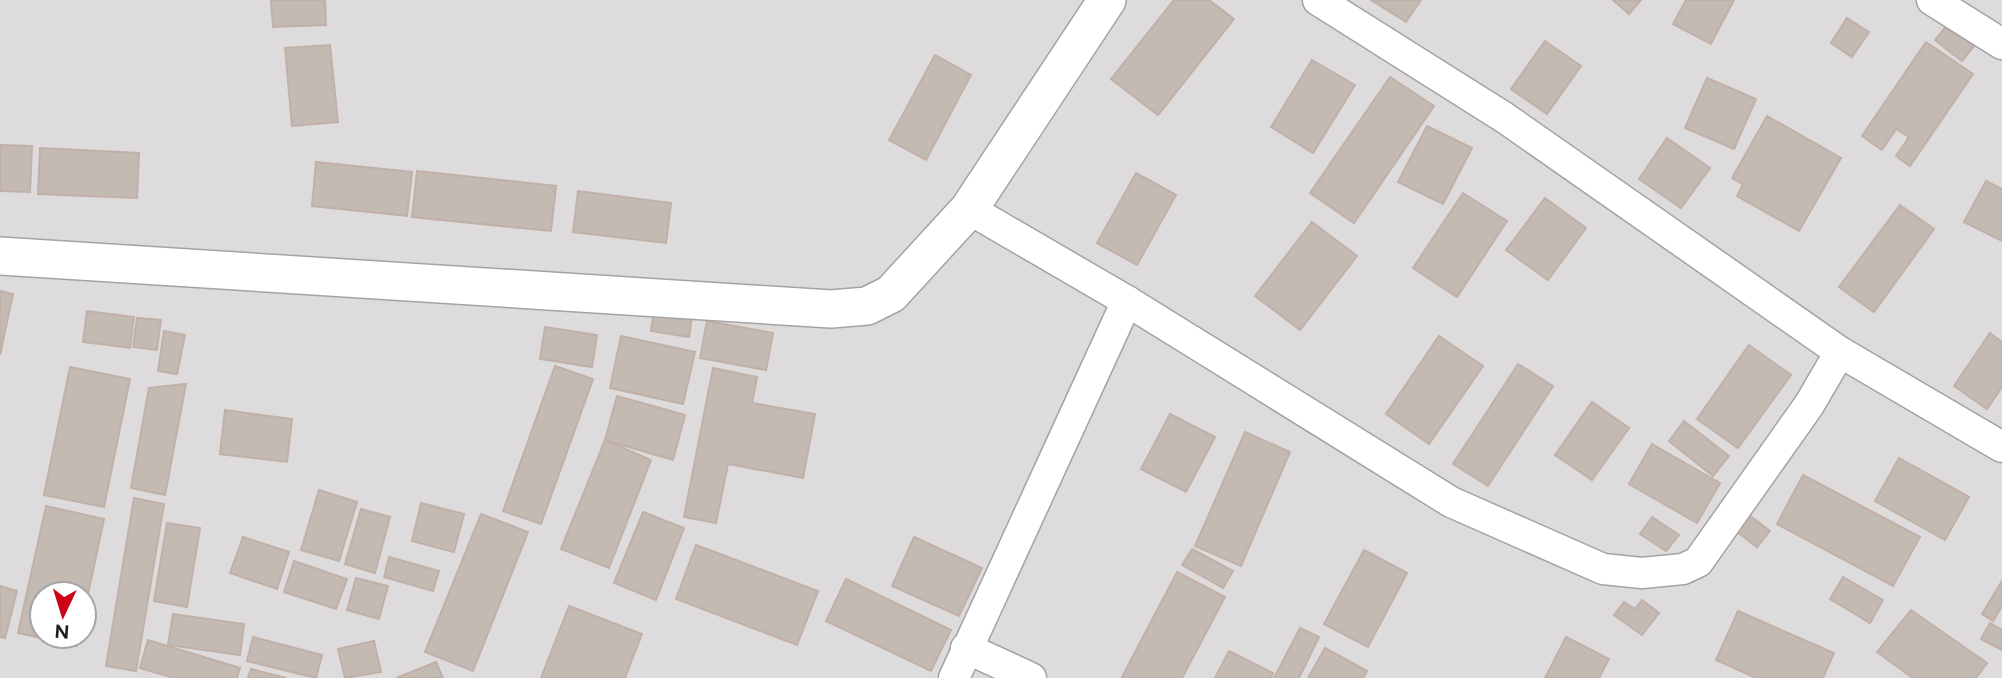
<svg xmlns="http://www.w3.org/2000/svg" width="2002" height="678" font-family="Figtree,sans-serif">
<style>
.residential{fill:#dddbdc;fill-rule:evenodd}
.building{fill:#c4bab4;stroke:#c1b0a7;stroke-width:2}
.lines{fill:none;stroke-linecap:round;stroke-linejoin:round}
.minor-casing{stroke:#a3a3a3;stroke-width:33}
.tertiary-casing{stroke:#a3a3a3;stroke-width:40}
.minor{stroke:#fff;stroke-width:30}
.tertiary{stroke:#fff;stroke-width:37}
</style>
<rect width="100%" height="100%" fill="#efebe5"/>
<path class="residential" d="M0 0H2002V678H0ZM42 594H84V636H42Z"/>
<g class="building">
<polygon points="271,0 325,0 326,25 273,27"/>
<polygon points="1174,0 1209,0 1234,19 1158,115 1111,79"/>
<polygon points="1371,0 1421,0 1406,22"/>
<polygon points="1613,0 1641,0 1629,14"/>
<polygon points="1686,0 1734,0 1711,44 1673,24"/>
<polygon points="1847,18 1869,32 1852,57 1831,43"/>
<polygon points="1952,19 1979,40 1962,61 1935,40"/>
<polygon points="1545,41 1581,66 1547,114 1511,89"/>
<polygon points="1926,42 1973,74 1910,166 1896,156 1909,137 1896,129 1882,150 1862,136"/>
<polygon points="330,45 338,122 292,126 285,48"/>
<polygon points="935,55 971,75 926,160 889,140"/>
<polygon points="1312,60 1355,85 1313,153 1271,127"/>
<polygon points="1390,77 1434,106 1354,223 1310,193"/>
<polygon points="1707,78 1756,99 1734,149 1685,128"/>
<polygon points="1767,116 1841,158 1799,231 1737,196 1743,184 1732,178"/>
<polygon points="1427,126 1472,148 1443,204 1398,182"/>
<polygon points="1667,138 1710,168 1681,208 1639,179"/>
<polygon points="0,145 32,146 30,192 0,191"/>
<polygon points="40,148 139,153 137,198 38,194"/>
<polygon points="316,162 412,172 407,216 312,206"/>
<polygon points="417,171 556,186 551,231 412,217"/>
<polygon points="1136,173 1176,195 1137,265 1097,243"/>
<polygon points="1986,181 2002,189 2002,241 1964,222"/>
<polygon points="578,191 671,203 666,243 573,232"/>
<polygon points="1463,193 1507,221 1457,297 1413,268"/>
<polygon points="1545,198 1586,228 1548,280 1506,250"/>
<polygon points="1900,205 1934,229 1874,312 1839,287"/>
<polygon points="1312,222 1357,256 1300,330 1255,296"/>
<polygon points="0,291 13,294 0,355"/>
<polygon points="654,310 692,316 689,337 651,331"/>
<polygon points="87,311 134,317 130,348 83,342"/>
<polygon points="137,318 161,320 157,350 133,347"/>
<polygon points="707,321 773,333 766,370 700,358"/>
<polygon points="545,327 597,335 592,367 540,359"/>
<polygon points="164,331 185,335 177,374 158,371"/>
<polygon points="1990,333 2002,342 2002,387 1987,409 1954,386"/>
<polygon points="621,336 695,352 683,404 610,388"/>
<polygon points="1439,336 1483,366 1429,444 1386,414"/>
<polygon points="1749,345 1791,375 1738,448 1697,419"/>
<polygon points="1518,364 1553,386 1488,486 1453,464"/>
<polygon points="555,366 593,379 541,524 503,511"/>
<polygon points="70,367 130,379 104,507 44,495"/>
<polygon points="713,368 757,377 752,403 815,414 803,478 728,464 716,523 684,517"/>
<polygon points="186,384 165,495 131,488 149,388"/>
<polygon points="617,396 685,415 673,460 605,440"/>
<polygon points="1592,402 1629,428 1592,480 1555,455"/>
<polygon points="225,410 292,419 287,462 220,454"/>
<polygon points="1170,414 1215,437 1186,492 1141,469"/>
<polygon points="1684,421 1729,456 1713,476 1669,441"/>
<polygon points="1245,432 1290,452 1241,566 1195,546"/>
<polygon points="605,440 651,460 609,568 561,549"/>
<polygon points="1652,444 1720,483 1697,523 1629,484"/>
<polygon points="1899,458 1969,497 1945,540 1875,501"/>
<polygon points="1803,475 1920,537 1893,586 1777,524"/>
<polygon points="319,490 357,502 339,561 301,550"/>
<polygon points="134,498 164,504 136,671 106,666"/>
<polygon points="421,503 464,514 454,552 412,541"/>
<polygon points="46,506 104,519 84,613 84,594 42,594 42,636 79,636 77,646 18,633"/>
<polygon points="361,509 390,517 375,573 345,564"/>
<polygon points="643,512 684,528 656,600 614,583"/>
<polygon points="481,514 528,532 473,671 425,652"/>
<polygon points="1749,515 1770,531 1757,547 1736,531"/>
<polygon points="1652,517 1679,535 1666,551 1640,534"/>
<polygon points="167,523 200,528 187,607 154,601"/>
<polygon points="243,537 289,552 277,589 230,573"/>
<polygon points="914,537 982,568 959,616 892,586"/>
<polygon points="696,545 818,591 797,645 676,599"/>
<polygon points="1192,549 1233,571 1223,588 1182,565"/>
<polygon points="1364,550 1407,573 1368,647 1324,624"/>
<polygon points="389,557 439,571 433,591 384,577"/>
<polygon points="294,561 347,579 336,609 284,592"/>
<polygon points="1177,572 1225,597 1182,678 1124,678 1122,677"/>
<polygon points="1843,577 1883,600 1870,623 1830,599"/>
<polygon points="356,578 388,586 379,619 347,610"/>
<polygon points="846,579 951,630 931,671 826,621"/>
<polygon points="2002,581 2002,606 1993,621 1982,614"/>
<polygon points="0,586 17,591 5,638 0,637"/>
<polygon points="1642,600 1659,613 1642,635 1614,615 1624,602 1635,609"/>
<polygon points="569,606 642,634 625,678 541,678"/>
<polygon points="1911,610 1987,663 1976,678 1913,678 1877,652"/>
<polygon points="1738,611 1834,653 1823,678 1756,678 1716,660"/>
<polygon points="173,614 244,624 240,655 168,645"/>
<polygon points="1990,623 2002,630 2002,650 1981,639"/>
<polygon points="1300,628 1319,637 1299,678 1274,678"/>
<polygon points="253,637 322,655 316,678 247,661"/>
<polygon points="1566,637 1609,659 1599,678 1545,678"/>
<polygon points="148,640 240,668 237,678 174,678 140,668"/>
<polygon points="374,641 381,672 345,678 338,649"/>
<polygon points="1325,648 1367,671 1363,678 1308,678"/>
<polygon points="1229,651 1273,673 1271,678 1215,678"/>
<polygon points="436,662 443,678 396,678"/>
<polygon points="251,669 286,678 248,678"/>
</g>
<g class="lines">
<defs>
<g id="minor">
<polyline points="1318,0 1505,118 1840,352 2002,447"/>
<polyline points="1932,0 2002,44"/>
<polyline points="969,209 1127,301 1451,502 1603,569 1642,573 1683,569 1698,562 1809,405 1840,352"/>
<polyline points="966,648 1031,678"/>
<polyline points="954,678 1127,301"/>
</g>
<polyline id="tertiary" points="0,256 831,309 867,306 891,294 969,209 1107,0"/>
</defs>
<use href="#minor" class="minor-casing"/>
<use href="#tertiary" class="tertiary-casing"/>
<use href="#minor" class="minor"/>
<use href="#tertiary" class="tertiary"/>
</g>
<g transform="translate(63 615) rotate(184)"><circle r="33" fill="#ffffff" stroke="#a5a5a5" stroke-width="2"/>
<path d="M0-5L12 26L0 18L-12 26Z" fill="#cd0117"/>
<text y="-10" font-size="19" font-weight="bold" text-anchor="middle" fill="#1f1f1f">N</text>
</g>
</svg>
